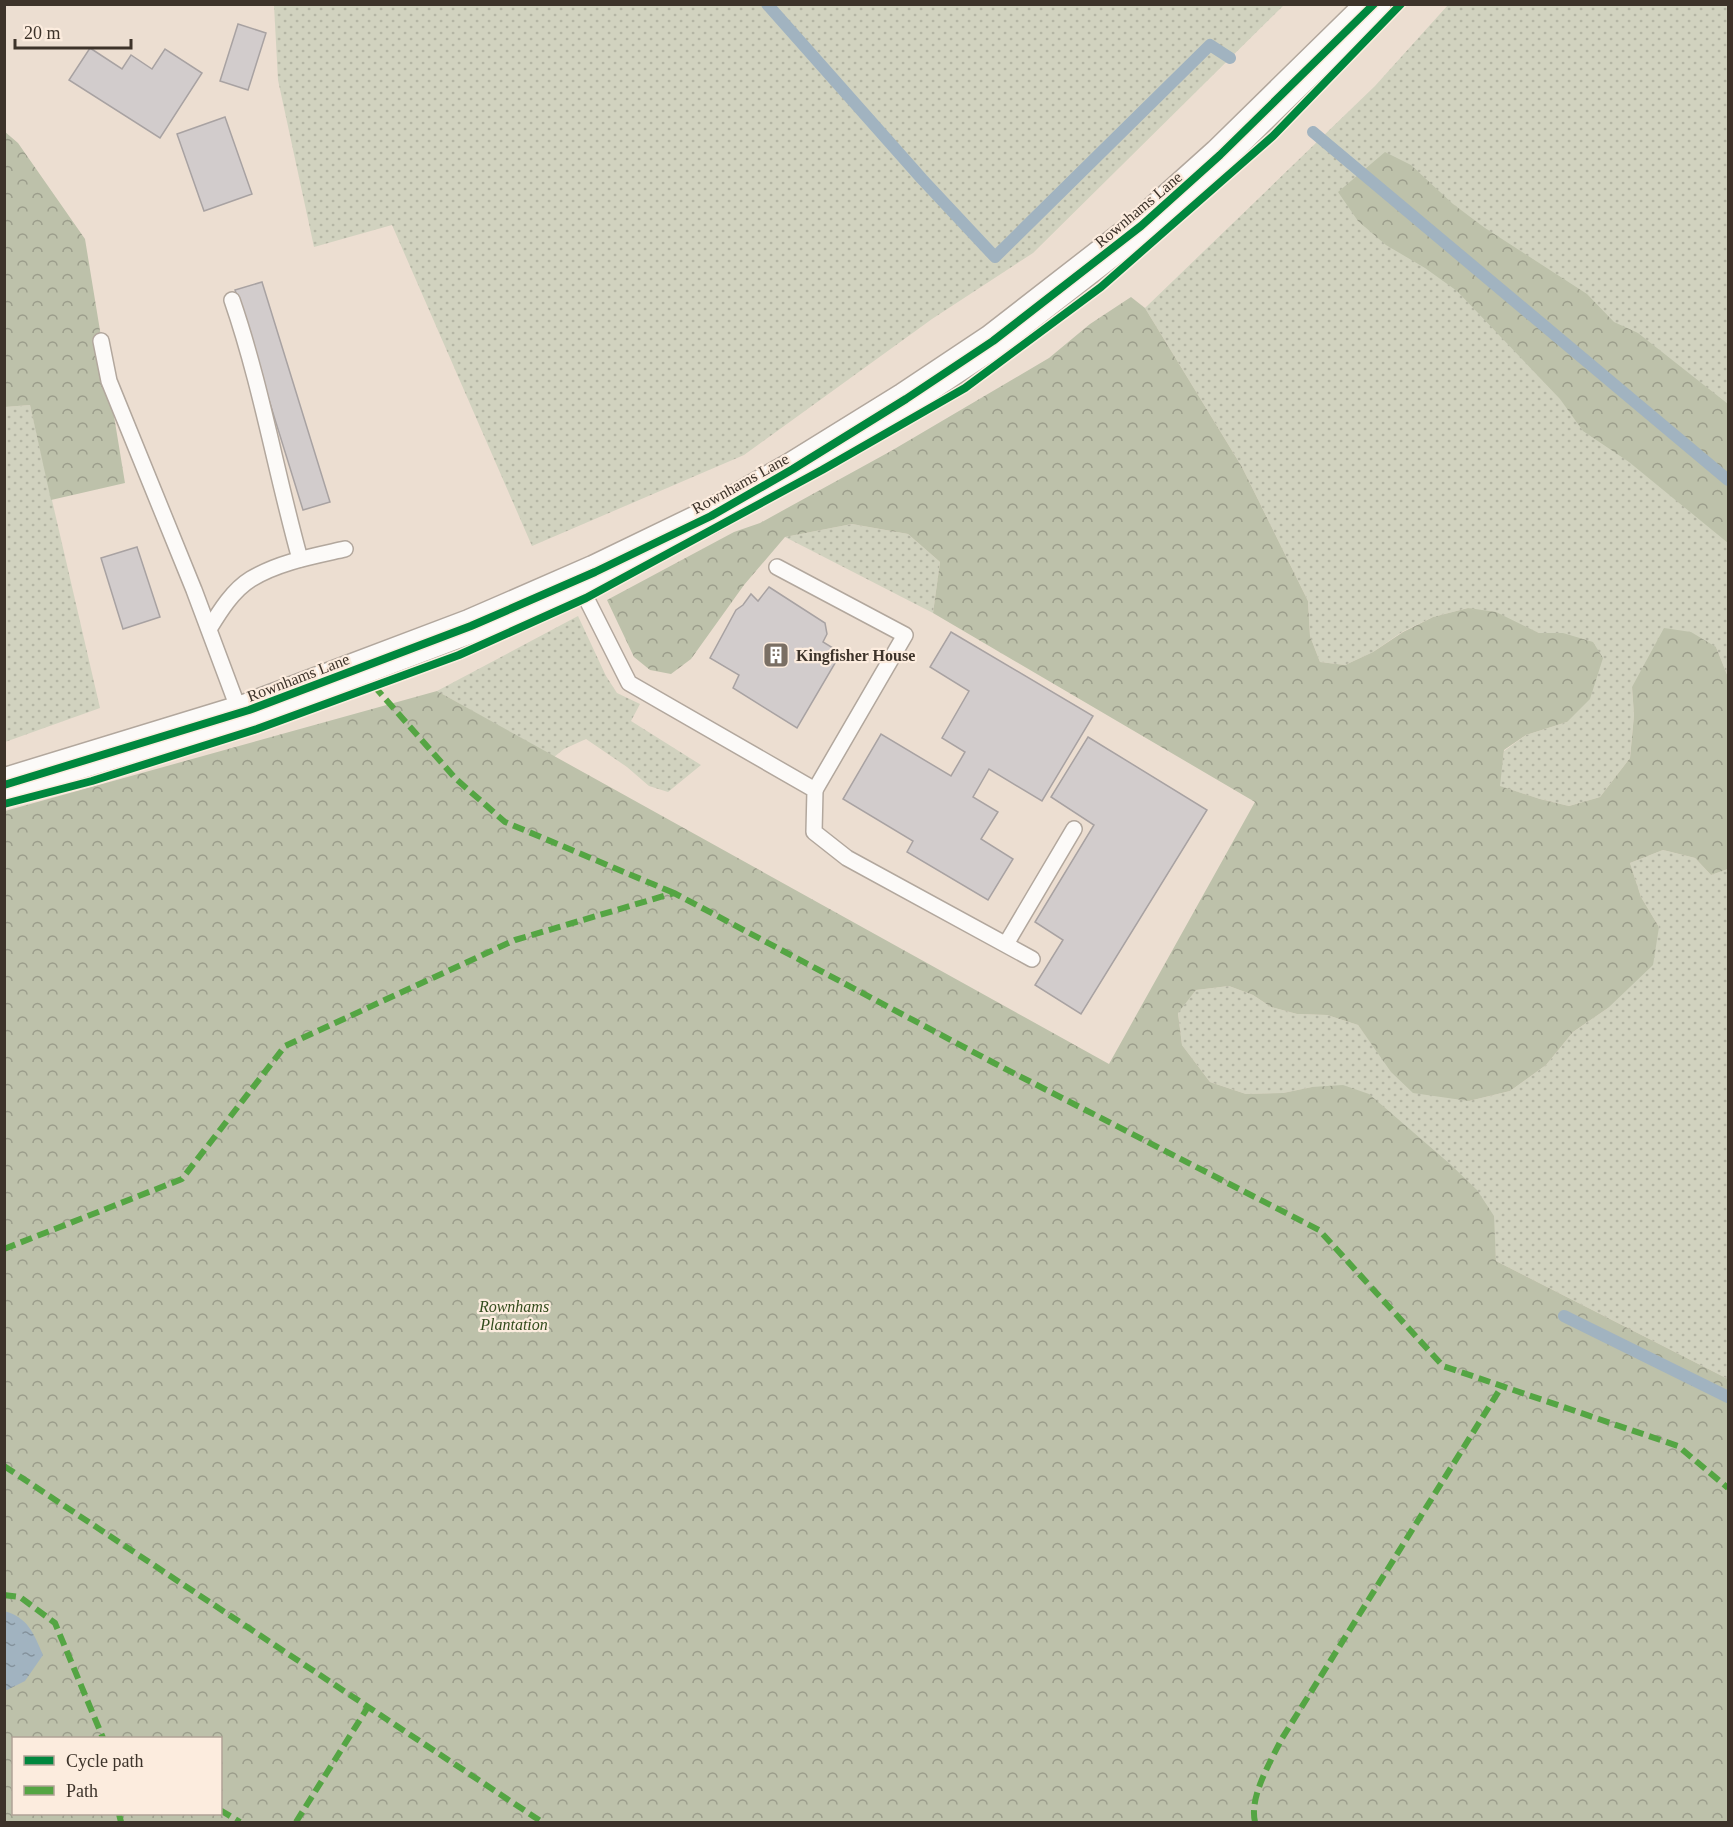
<svg xmlns="http://www.w3.org/2000/svg" width="1733" height="1827" font-family="Georgia,serif">
<style>
.green{fill:url(#green-dots)}
.forest{fill:url(#forest-crowns);fill-rule:evenodd}
.water{fill:url(#water-ripples)}
.lines{fill:none;stroke-linecap:round;stroke-linejoin:round}
.stream{stroke:#a1b3c0;stroke-width:12}
.building{fill:#d2cccc;stroke:#a8a2a2;stroke-width:1.5}
.lane-casing{stroke:#b2a79d;stroke-width:18}
.secondary-casing{stroke:#b2a79d;stroke-width:36}
.lane{stroke:#fcfaf8;stroke-width:15}
.secondary{stroke:#fcfaf8;stroke-width:33}
.quiet{stroke:#54a543;stroke-width:6;stroke-dasharray:12 6;stroke-linecap:butt}
.cycleway-casing{stroke:#fcecde;stroke-width:11}
.cycleway{stroke:#00873e;stroke-width:8}
.labels{text-anchor:middle;stroke-width:4.5;stroke-linejoin:round;paint-order:stroke}
.street-label{font-size:16px;fill:#3d332a;stroke:#fcecde}
.poi-label{font-size:16px;font-weight:bold;fill:#3d332a;stroke:#fcecde;text-anchor:start}
.park-label{font-size:16px;font-style:italic;fill:#324b1b;stroke:#fcecde}
</style>
<defs>
<pattern id="green-dots" width="8" height="8" patternUnits="userSpaceOnUse" patternTransform="scale(1.5)"><rect width="8" height="8" fill="#d1d2bf"/><path d="M2 2h.1M6 6h.1" fill="none" stroke="#b4b5a4" stroke-width="1.8" stroke-linecap="round"/></pattern>
<pattern id="forest-crowns" width="20" height="18" patternUnits="userSpaceOnUse" patternTransform="scale(1.5)"><rect width="20" height="18" fill="#bdc1aa"/><path d="M2 6a3 3 0 1 1 6 0M12 15a3 3 0 1 1 6 0" fill="none" stroke="#9b9d8b"/></pattern>
<pattern id="water-ripples" width="26" height="14" patternUnits="userSpaceOnUse" patternTransform="scale(1.5)"><rect width="26" height="14" fill="#a1b3c0"/><path d="M2 4q2-2 4 0t4 0M15 11q2-2 4 0t4 0" fill="none" stroke="#84929c"/></pattern>
</defs>
<rect width="100%" height="100%" fill="#ecded1"/>
<g class="green">
<polygon points="274,5 274,4 1284,5 1033,253 932,319 744,455 532,546 392,225 314,247 278,80"/>
<polygon points="1448,5 1728,5 1728,677 1716,647 1632,687 1634,715 1630,758 1600,797 1569,806 1540,799 1499,786 1504,751 1526,735 1567,722 1563,633 1539,633 1468,608 1433,617 1402,632 1373,652 1345,665 1320,662 1310,636 1308,601 1242,467 1145,308 1375,86"/>
<polygon points="30,405 100,708 5,742 5,407"/>
<polygon points="852,524 908,534 940,562 933,613 785,537"/>
<polygon points="578,616 606,676 617,693 640,704 631,721 701,765 668,792 649,786 627,767 586,739 564,749 554,757 437,691"/>
<polygon points="1663,850 1695,858 1711,875 1728,869 1728,1379 1496,1261 1493,1216 1312,1087 1283,1093 1246,1094 1210,1082 1182,1045 1178,1012 1196,990 1229,986 1253,995 1271,1007 1297,1014 1327,1015 1358,1025 1374,1047 1469,1101 1510,1091 1546,1065 1573,1032 1608,1008 1659,927 1641,897 1630,863"/>
</g>
<g class="forest">
<polygon points="4,131 18,143 85,239 125,483 51,500 30,405 5,407"/>
<polygon points="1385,152 1411,165 1453,204 1485,228 1587,294 1614,322 1638,333 1728,404 1728,543 1629,462 1583,431 1560,399 1457,291 1425,268 1386,245 1358,221 1338,192"/>
<path d="M1131 297 1145 308 1242 467 1308 601 1310 636 1320 662 1345 665 1373 652 1403 632 1433 617 1468 608 1496 612 1539 633H1563L1593 642 1603 658 1590 699 1567 722 1526 735 1504 750 1500 786 1540 799 1569 806 1600 797 1630 758 1634 715 1632 687 1664 628 1691 632 1716 647 1728 677V869L1711 875 1695 858 1663 850 1630 863 1641 897 1659 927 1653 965 1608 1008 1573 1032 1546 1065 1510 1091 1469 1101 1413 1093 1391 1072 1358 1025 1327 1015 1297 1014 1271 1007 1253 995 1229 986 1196 990 1178 1013 1182 1045 1210 1082 1246 1094 1283 1093 1312 1087 1343 1085 1369 1094 1450 1164 1477 1190 1494 1216 1496 1261 1728 1379V1822H5V811L437 691 1109 1064 1255 802 933 613 940 562 908 534 852 524 785 537 744 585 691 659 671 674 650 670 634 657 607 600 734 532 760 523 891 451 1049 358 1090 324ZM14 1738H220V1814H14Z"/>
</g>
<path class="water" d="M4 1611C28 1617 34 1634 43 1655L25 1681 7 1690H4Z"/>
<g class="lines">
<g class="stream">
<polyline points="767,4 922,179 995,257 1210,45 1230,58"/>
<polyline points="1313,132 1728,480"/>
<polyline points="1564,1316 1728,1397"/>
</g>
</g>
<g class="building">
<polygon points="238,24 266,33 248,90 220,81"/>
<polygon points="90,48 122,69 131,55 152,69 165,49 202,73 160,138 69,80"/>
<polygon points="225,117 252,194 204,211 177,134"/>
<polygon points="262,282 330,502 303,510 235,290"/>
<polygon points="137,547 160,617 123,629 101,558"/>
<polygon points="769,587 825,623 827,634 823,642 841,653 797,728 733,688 739,675 710,658 736,610 743,605 751,594 758,601"/>
<polygon points="951,632 1093,716 1042,801 989,769 973,797 998,812 981,839 1013,859 988,900 907,852 913,841 843,799 881,734 951,776 965,752 942,738 969,691 930,667"/>
<polygon points="1088,737 1207,810 1081,1014 1035,985 1063,940 1035,922 1094,825 1051,797"/>
</g>
<g class="lines">
<defs>
<g id="lane">
<path d="M232 300C261 384 276 473 300 559"/>
<polyline points="101,341 109,381 194,590 240,713"/>
<polyline points="777,567 905,635 815,790"/>
<polyline points="577,580 629,683 815,790 814,832 847,858 1032,959"/>
<path d="M209 629C220 611 233 590 251 579 279 562 314 556 345 549"/>
<polyline points="1006,944 1074,829"/>
</g>
<polyline id="secondary" points="4,785 249,710 471,626 595,572 711,516 793,469 906,399 993,341 1141,226 1220,155 1374,4"/>
</defs>
<use href="#lane" class="lane-casing"/>
<use href="#secondary" class="secondary-casing"/>
<use href="#lane" class="lane"/>
<use href="#secondary" class="secondary"/>
<g class="quiet">
<polyline points="374,686 456,779 505,822 674,893"/>
<polyline points="4,1249 182,1179 285,1046 515,940 674,893 994,1063 1319,1230 1443,1366 1678,1446 1728,1488"/>
<polyline points="4,1466 542,1822"/>
<polyline points="4,1595 20,1597 55,1623 103,1738"/>
<polyline points="220,1810 240,1822"/>
<polyline points="119,1814 121,1822"/>
<polyline points="296,1822 368,1707"/>
<path d="M1255 1822C1249 1797 1270 1763 1281 1740L1502 1386"/>
</g>
<defs>
<g id="cycleway">
<polyline points="4,785 249,710 471,626 595,572 711,516 793,469 906,399 993,341 1141,226 1220,155 1374,4"/>
<polyline points="4,804 92,781 257,729 459,655 586,598 822,470 965,388 1101,287 1273,136 1401,4"/>
</g>
</defs>
<use href="#cycleway" class="cycleway-casing"/>
<use href="#cycleway" class="cycleway"/>
</g>
<defs>
<symbol id="building-square" viewBox="-11 -11 22 22"><rect x="-9" y="-9" width="18" height="18" rx="4" fill="#7a6f64" stroke="#fcecde"/><path d="M-4-6H4V6H1V3H-1V6H-4ZM-2.5-4.3h1.7v1.8h-1.7ZM.8-4.3h1.7v1.8H.8ZM-2.5-1h1.7V.8h-1.7ZM.8-1h1.7V.8H.8Z" fill="#fff"/></symbol>
</defs>
<g fill-rule="evenodd">
<use href="#building-square" x="761" y="640" width="30" height="30"/>
</g>
<g class="labels">
<g class="street-label">
<text transform="translate(1138 209) rotate(-40)" y="6">Rownhams Lane</text>
<text transform="translate(740 483) rotate(-29)" y="6">Rownhams Lane</text>
<text transform="translate(298 677) rotate(-21)" y="6">Rownhams Lane</text>
</g>
<g class="poi-label">
<text x="796" y="661">Kingfisher House</text>
</g>
<g class="park-label">
<text x="514" y="1312">Rownhams<tspan x="514" dy="18">Plantation</tspan></text>
</g>
</g>
<rect width="1733" height="1827" fill="none" stroke="#3d332a" stroke-width="12"/>
<rect x="12" y="1737" width="210" height="78" fill="#fcecde" stroke="#b0a296" stroke-width="1.5"/>
<rect x="24" y="1756" width="30" height="9" fill="#00873e" stroke="#b0a296" stroke-width="1.5"/>
<text x="66" y="1767" font-size="18" fill="#3d332a">Cycle path</text>
<rect x="24" y="1786" width="30" height="9" fill="#54a543" stroke="#b0a296" stroke-width="1.5"/>
<text x="66" y="1797" font-size="18" fill="#3d332a">Path</text>
<path d="M15 39v9h116v-9" fill="none" stroke="#3d332a" stroke-width="3"/>
<text x="24" y="39" font-size="18" fill="#3d332a" stroke="#fcecde" stroke-width="4.5" paint-order="stroke">20 m</text>
</svg>
